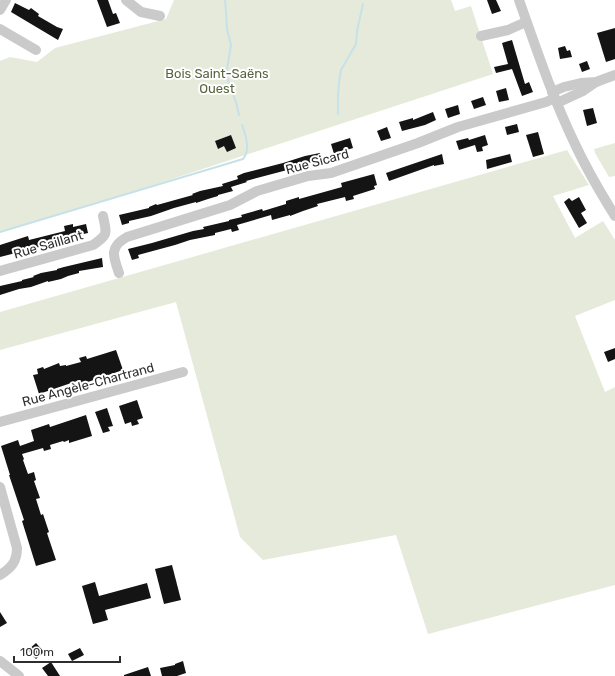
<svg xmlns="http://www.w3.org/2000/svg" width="615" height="676" font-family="Rubik,sans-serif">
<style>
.green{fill:#e5eadb}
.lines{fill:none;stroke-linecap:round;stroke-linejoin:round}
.stream{stroke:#c7e1e9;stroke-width:2}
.building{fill:#141414}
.minor{stroke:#cacaca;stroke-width:10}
.labels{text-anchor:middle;stroke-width:4;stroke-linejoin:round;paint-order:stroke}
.park-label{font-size:13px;fill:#56663c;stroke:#fff}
.street-label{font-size:13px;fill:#2d2d2d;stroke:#fff}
</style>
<rect width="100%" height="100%" fill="#fff"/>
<g class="green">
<polygon points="174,0 451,0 455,11 471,6 493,74 105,201 0,232 0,61 10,57 37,62 55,48 166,19"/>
<polygon points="615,143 615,176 609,177 595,153 594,149"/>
<polygon points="567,150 589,185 553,196 575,238 603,221 615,240 615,300 575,316 605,392 615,387 615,585 428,634 396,535 263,560 240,537 176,302 0,350 0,312"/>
</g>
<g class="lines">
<g class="stream">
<polyline points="225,0 226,12 227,29 231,45 226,75 236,102 239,115"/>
<polyline points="338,114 338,95 339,83 341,70 356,44 357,31 363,4"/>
<path d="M0 232 243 159C251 150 246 135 242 125"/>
</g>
</g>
<g class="building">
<polygon points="97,0 108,0 113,14 116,13 120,23 107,27"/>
<polygon points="487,0 496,0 501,11 492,14"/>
<polygon points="15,3 29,10 31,8 39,14 38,16 57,27 63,29 58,40 11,12"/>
<polygon points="615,28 615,59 606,62 597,33"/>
<polygon points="512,40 525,84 529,82 533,92 522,96 512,69 496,73 494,67 508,64 502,43"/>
<polygon points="565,46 567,51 570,50 572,57 560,59 558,48"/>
<polygon points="587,61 590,69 582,72 579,64"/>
<polygon points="506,88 509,100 499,102 496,91"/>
<polygon points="483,97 486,105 474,109 471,101"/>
<polygon points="458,105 460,114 448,118 445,109"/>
<polygon points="593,108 597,123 587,126 583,110"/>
<polygon points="433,112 436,120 425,125 402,131 399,122 413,118 413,120"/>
<polygon points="517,124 519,132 507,135 505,127"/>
<polygon points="387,127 391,138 381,141 377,131"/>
<polygon points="538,132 544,154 533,157 526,135"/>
<polygon points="231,135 236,148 227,152 224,146 218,149 215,141"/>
<polygon points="485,135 488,145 482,147 483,151 477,152 475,145 459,150 456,141 468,138 469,140"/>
<polygon points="350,138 353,148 334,154 331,144"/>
<polygon points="320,153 321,160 304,164 291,169 246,181 247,182 231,187 233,191 218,195 218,196 208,199 196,203 196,202 174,208 151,216 129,221 129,223 122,225 119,215 149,208 149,207 156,204 157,205 193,195 192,194 200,191 223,186 222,184 238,179 237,176 244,173 283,163 305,156"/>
<polygon points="442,154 444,164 434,166 434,165 389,181 386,173"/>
<polygon points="510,154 512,162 487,169 486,160"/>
<polygon points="374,174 377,185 374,186 375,189 353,196 354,199 346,201 345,197 317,204 318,206 303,211 290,216 290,215 272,220 271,215 237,225 239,230 232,232 231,229 215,233 215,235 190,240 175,245 138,255 139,258 132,260 128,249 152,243 193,231 204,229 203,227 229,221 229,220 242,217 241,215 262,209 263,211 286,204 286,201 299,197 299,199 342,187 341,183"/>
<polygon points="579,197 586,210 581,213 587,223 579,228 564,202 569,198 572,201"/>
<polygon points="73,224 73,227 86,224 88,233 61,239 61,240 47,244 47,245 0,257 0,245 28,236 29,240 65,231 64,226"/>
<polygon points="102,258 103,267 79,271 79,273 68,276 61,279 48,282 48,281 31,287 19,289 0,295 0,286 22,281 22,280 34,277 33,276 41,273 57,270 57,269 64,267"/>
<polygon points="615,348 615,359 608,362 604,352"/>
<polygon points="116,350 123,370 82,384 80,380 39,394 33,375 38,374 37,369 43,367 44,369 59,363 60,366 66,365 66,366 81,362 79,358 86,356 87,359"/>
<polygon points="137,400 143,418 137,420 139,424 132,426 131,422 125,424 119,406"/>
<polygon points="107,408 113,426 108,427 110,431 103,433 95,412"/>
<polygon points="86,415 92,436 69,443 69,440 64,442 63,441 50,445 51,449 44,451 43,448 22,454 24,459 23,460 28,474 34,472 36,480 34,481 40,498 36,499 41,515 43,514 49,532 47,533 56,560 36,566 22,521 24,520 9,475 10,475 1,446 18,440 20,446 34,441 31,430 49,424 50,427"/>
<polygon points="172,565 181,600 164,604 155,569"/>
<polygon points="95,582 99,596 147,583 151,598 105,610 108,620 93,624 82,586"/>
<polygon points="0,612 7,623 0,627"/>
<polygon points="36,643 44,652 36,659 28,650"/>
<polygon points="80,648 84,655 72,661 68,654"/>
<polygon points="183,661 186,673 177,676 162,676 160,668 175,665 175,664"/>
<polygon points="51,662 60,676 48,676 42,668"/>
<polygon points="148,667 151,676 124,676 124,675"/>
</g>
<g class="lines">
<g class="minor">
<polyline points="126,0 141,12 160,16"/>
<path d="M519 0C536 48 552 96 574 142 586 168 600 192 615 216"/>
<polyline points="0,10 6,0"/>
<polyline points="0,29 36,50"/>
<polyline points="481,36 508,30 526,22"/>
<polyline points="552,92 564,87 581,83 596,82 615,75"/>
<polyline points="557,103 583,91 596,82"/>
<path d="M0 271 93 245C108 234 107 235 103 216"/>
<path d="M119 273C113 256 109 247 127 237L230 205 257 191 308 176 331 173 418 143 458 127 546 102 555 98"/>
<polyline points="0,422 183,372"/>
<path d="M0 487 17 548C17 562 11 568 0 575"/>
<polyline points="0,661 19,676"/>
</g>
</g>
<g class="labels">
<g class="park-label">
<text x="217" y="78">Bois Saint-Saëns<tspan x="217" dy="15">Ouest</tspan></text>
</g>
<g class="street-label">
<text transform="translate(317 161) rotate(-15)" y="5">Rue Sicard</text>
<text transform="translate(48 244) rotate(-16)" y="5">Rue Saillant</text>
<text transform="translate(88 384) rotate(-15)" y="5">Rue Angèle-Chartrand</text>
</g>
</g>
<path d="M14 656v6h106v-6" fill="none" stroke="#2d2d2d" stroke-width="2"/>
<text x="20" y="656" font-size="12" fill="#2d2d2d" stroke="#ffffff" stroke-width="3" paint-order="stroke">100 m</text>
</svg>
